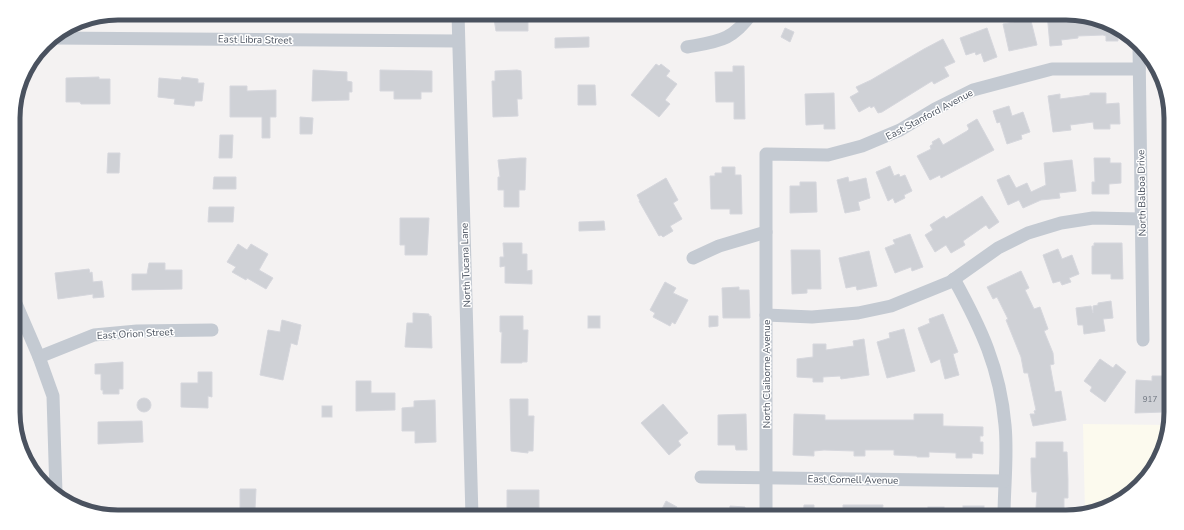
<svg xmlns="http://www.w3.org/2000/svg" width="1184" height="530" font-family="'Nunito Sans',sans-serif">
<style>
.commercial{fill:#fcfaee}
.building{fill:#cfd1d6;stroke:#d6d7dd}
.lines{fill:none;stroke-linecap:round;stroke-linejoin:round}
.minor{stroke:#c4cad2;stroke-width:13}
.labels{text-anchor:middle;stroke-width:3;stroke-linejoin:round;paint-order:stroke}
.number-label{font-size:8px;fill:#6b727d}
.street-label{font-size:10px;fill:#4a525f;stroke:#fff}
.rim{fill:none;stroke:#4a525f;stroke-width:5}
</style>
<rect width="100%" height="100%" fill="#f4f2f2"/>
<polygon class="commercial" points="1083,424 1169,425 1163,452 1125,499 1085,513"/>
<g class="building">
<polygon points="493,13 525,13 525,21 528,20 528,31 496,31"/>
<polygon points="1029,13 1037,45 1009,51 1003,24 1014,22 1013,17"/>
<polygon points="1047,13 1066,13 1106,21 1118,30 1118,41 1106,41 1106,36 1103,35 1078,36 1078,38 1061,40 1062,45 1050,46"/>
<polygon points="785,28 794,32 790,42 781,37"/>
<polygon points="987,28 997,57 984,62 981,53 976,55 975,52 966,55 960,38"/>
<polygon points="589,37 589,47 555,48 555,38"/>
<polygon points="943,39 955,62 944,67 949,76 934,84 932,81 882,112 878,113 874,106 871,108 870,106 859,112 850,97 859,92 856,87 871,80 924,49"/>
<polygon points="656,64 659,66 661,64 670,71 666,76 677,84 665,100 670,104 659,117 631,95"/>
<polygon points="733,66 744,66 745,119 734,119 734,102 716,102 715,72 733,72"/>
<polygon points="313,70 347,72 347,81 352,82 352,92 349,92 349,100 312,101"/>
<polygon points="380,70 432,71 432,92 421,92 421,99 394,99 394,91 380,91"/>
<polygon points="517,70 521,71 522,99 517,99 518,116 493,117 492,81 495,81 495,71"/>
<polygon points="99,77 99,79 110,79 110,104 81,104 80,102 66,102 66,78"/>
<polygon points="182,77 198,79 198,83 204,83 202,101 195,101 194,106 174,104 175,99 158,97 159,78 181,80"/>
<polygon points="578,85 595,85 596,105 578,105"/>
<polygon points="230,86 247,86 247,91 276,90 276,117 270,117 270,138 262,138 262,117 230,117"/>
<polygon points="834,93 835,129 824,129 824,124 806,125 805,94"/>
<polygon points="1090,93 1106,93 1106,104 1119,103 1120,124 1110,124 1110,129 1094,129 1093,122 1070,125 1071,130 1053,132 1048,96 1060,94 1060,99 1090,95"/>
<polygon points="1009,106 1012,116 1023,112 1030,132 1021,135 1022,139 1007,144 1000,122 997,123 993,111"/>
<polygon points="300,117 313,118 312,134 300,134"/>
<polygon points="977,119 994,150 941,178 940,175 930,180 917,156 931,149 930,146 933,144 932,142 939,138 943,145 967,131 969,129 967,125"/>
<polygon points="220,135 233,135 232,158 219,158"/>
<polygon points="108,153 120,153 119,173 107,173"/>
<polygon points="520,158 526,158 525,190 519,190 519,207 504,207 504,190 498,190 498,177 500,177 498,160"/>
<polygon points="1094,158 1110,158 1110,163 1121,163 1121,183 1109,184 1109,194 1092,194 1092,182 1095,182"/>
<polygon points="1072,160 1076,191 1059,193 1060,198 1041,200 1023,208 1019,200 1008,205 997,180 1009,175 1016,188 1027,183 1031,192 1046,185 1044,163"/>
<polygon points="890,166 894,176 899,174 900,177 905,175 912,191 904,195 905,198 895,203 893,198 888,201 876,172"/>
<polygon points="722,167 735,167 735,175 741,175 742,214 730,214 730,209 711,209 710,176 715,176 715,173 722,173"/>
<polygon points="214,177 236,177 236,189 213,189"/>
<polygon points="848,177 849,182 866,178 870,198 858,202 860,210 845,213 837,180"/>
<polygon points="666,178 678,200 673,203 682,219 670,226 673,231 663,237 661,235 659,236 639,201 640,201 637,195"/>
<polygon points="800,182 816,182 817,212 790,213 790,186 800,186"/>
<polygon points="982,196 999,222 989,229 986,225 963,241 965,245 951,253 946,245 935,252 925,235 933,230 930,225 944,216 946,219"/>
<polygon points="209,207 234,207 233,222 208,222"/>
<polygon points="400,218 429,218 427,255 405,255 405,245 400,245"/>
<polygon points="604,221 605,230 579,231 579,222"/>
<polygon points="910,234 923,267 912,271 911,267 895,273 885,248 895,244 893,240"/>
<polygon points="503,243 522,243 522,254 527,254 527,271 532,270 532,284 505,283 505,266 500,267 500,257 504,257"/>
<polygon points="1094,243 1122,243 1123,279 1111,279 1111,274 1092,274 1092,246 1094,246"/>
<polygon points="238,244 247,250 251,244 268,254 259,270 273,278 266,289 247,278 246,280 232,272 236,267 227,262"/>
<polygon points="1058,249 1062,259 1072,255 1079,274 1069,278 1071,282 1062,285 1060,281 1053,283 1043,255"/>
<polygon points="791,250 820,250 821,289 807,289 807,293 792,294"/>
<polygon points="869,251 877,286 857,290 856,286 846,288 839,258"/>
<polygon points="149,263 165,263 165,270 182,270 182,289 132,290 132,274 147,274"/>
<polygon points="89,269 90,273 92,272 93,282 102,281 104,297 93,298 93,294 58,299 55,273"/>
<polygon points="1021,271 1029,288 1025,290 1034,309 1040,307 1048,329 1044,331 1053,353 1054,364 1050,365 1055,392 1061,391 1066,420 1033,426 1030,414 1035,414 1034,411 1036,410 1028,373 1024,373 1021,357 1006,320 1008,319 997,297 993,299 987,287"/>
<polygon points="665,282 676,288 673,293 688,300 675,324 672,322 670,326 653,317 655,313 650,310"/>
<polygon points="739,287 739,290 749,290 750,318 723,318 722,288"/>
<polygon points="1111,301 1113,318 1103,319 1105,331 1084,334 1083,325 1078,325 1076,308 1091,306 1093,313 1093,306 1098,305 1098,303"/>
<polygon points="413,313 429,314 429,316 431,316 432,348 405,347 407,323 413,323"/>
<polygon points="943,314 958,352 953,354 959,375 945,379 940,359 931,363 918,328 930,323 929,319"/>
<polygon points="500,316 523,316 523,330 528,330 527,362 522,362 522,363 501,363 502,332 500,332"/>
<rect x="588" y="316" width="12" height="12"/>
<polygon points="709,316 718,316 718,326 709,327"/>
<polygon points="282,320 301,325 297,345 291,343 283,380 260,375 268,330 280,332"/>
<polygon points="904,329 915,371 887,378 877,342 890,338 889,333"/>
<polygon points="864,339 869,375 841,379 840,376 823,377 823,382 813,382 813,378 797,377 797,359 813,357 813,344 826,344 826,350 854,346 853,341"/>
<polygon points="1100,359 1113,368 1116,364 1126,372 1105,402 1090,391 1092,387 1084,381"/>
<polygon points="123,362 123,389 119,389 119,394 103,394 103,390 101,390 101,374 95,374 95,364"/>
<polygon points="198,372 212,372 212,397 208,396 208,408 181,407 181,383 198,383"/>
<polygon points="1152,376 1165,376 1164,412 1135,413 1136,380 1152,381"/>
<polygon points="356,381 371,381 371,393 395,393 395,410 356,411"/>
<circle cx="144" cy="405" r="7"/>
<polygon points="510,399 528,399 528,416 534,416 533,451 528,451 528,453 511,451"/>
<polygon points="435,400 436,442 415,443 415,431 402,431 402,408 414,407 414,401"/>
<polygon points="663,404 688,433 678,441 681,445 669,455 641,423"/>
<rect x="322" y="406" width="10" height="11"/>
<polygon points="746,414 747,450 736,450 735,445 718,445 718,415"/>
<polygon points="794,414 825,415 825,420 914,420 914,414 943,414 943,426 983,427 983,436 980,436 980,442 983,442 983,454 972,453 972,458 956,458 956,453 929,452 929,457 917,457 917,456 894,455 894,450 865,450 865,456 854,456 854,451 824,450 814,451 814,456 793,455"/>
<polygon points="142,421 143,442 98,444 98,422"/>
<polygon points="1036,442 1063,442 1063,452 1067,452 1068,480 1068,498 1064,498 1064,508 1036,508 1037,492 1032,492 1031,471 1031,458 1036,458"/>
<polygon points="240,489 256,489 255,509 240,508"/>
<polygon points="507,490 539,490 539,511 534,511 534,517 507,517"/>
<polygon points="666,501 677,507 671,517 658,517"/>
<polygon points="804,505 814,505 814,517 803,517"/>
<polygon points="843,505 883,505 882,517 853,515 853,517 843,517"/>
<polygon points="730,506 745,507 745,517 729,517"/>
<rect x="963" y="506" width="21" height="11"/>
<rect x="928" y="507" width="16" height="10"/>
</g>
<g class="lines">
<g class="minor">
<polyline points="458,13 472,517"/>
<polyline points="51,38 458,41"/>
<polyline points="1139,46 1143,340"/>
<path d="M687 47C719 41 732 41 752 13"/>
<polyline points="693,258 719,246 766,232"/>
<path d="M954 279C981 328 1000 368 1005 425 1008 455 1004 487 1004 517"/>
<polyline points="14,299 39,357 53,396 56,493"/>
<polyline points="766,315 812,317 858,313 891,306 950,282 998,248 1028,233 1061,223 1093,218 1141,219"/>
<polyline points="39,357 94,335 137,331 212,330"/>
<polyline points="701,477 1004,481"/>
<polyline points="1120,500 1121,500"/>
<polyline points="766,517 766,154 828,155 862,146 900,130 935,109 973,90 1052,69 1139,69"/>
</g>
</g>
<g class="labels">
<g class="number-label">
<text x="1150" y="402">917</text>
</g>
<g class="street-label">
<text transform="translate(255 39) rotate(1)" y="4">East Libra Street</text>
<text transform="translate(929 114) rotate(-28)" y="4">East Stanford Avenue</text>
<text transform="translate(1141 193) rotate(-91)" y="4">North Balboa Drive</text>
<text transform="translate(465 265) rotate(-92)" y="4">North Tucana Lane</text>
<text transform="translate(135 333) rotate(-3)" y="4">East Orion Street</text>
<text transform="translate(766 374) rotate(-90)" y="4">North Claiborne Avenue</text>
<text transform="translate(853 479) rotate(1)" y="4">East Cornell Avenue</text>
</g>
</g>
<path d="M0 0H1184V530H0ZM118 20H1066A98 98 0 0 1 1164 118V412A98 98 0 0 1 1066 510H118A98 98 0 0 1 20 412V118A98 98 0 0 1 118 20Z" fill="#fff" fill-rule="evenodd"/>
<path class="rim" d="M118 20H1066A98 98 0 0 1 1164 118V412A98 98 0 0 1 1066 510H118A98 98 0 0 1 20 412V118A98 98 0 0 1 118 20Z"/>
</svg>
